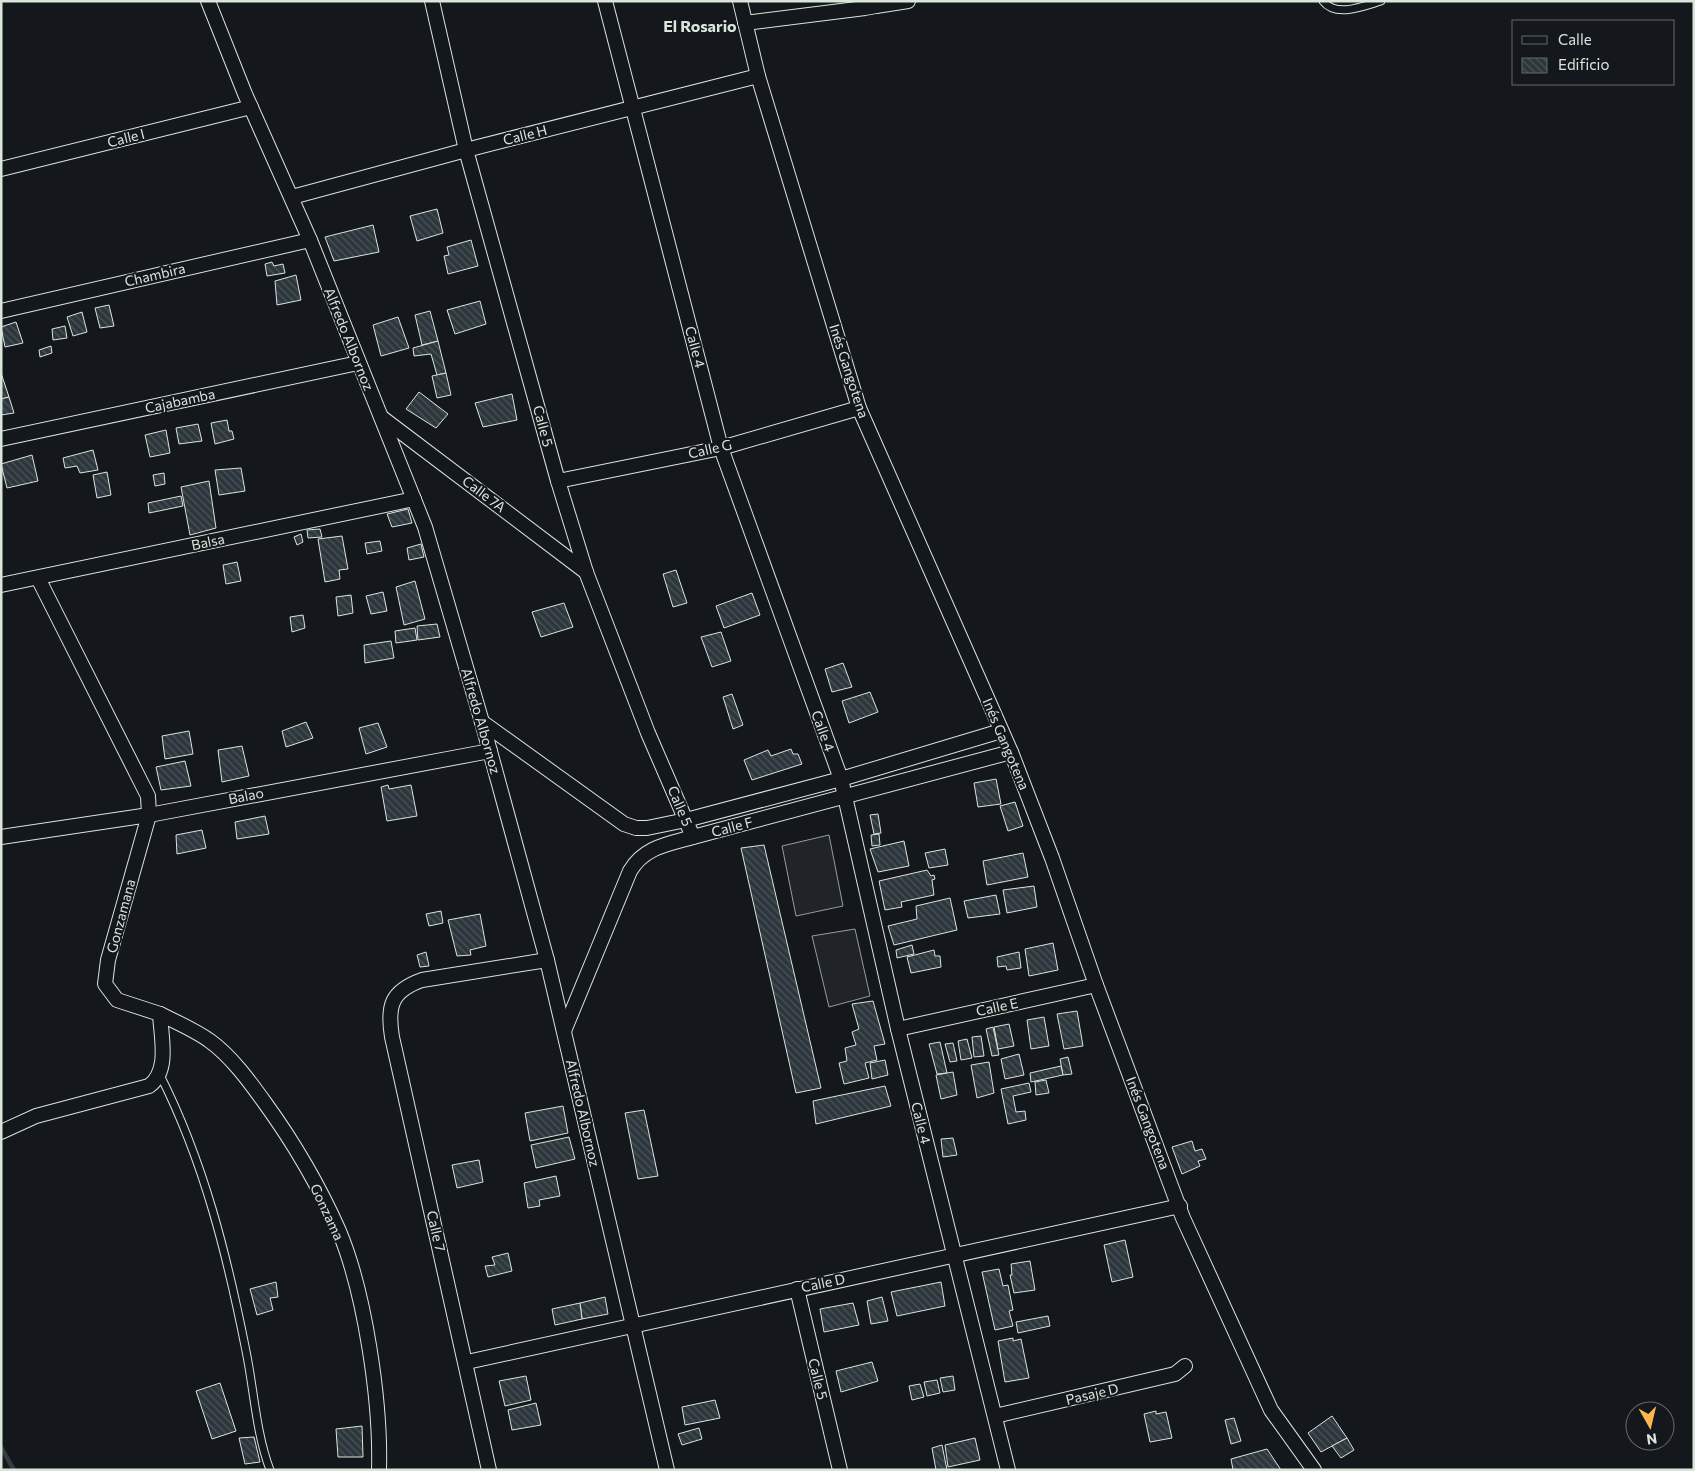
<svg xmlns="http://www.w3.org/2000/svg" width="1695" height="1471" font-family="Commissioner,sans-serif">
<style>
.pitch{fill:#202428;stroke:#939e99}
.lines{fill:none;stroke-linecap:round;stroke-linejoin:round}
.stream{stroke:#363b3e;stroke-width:4.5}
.building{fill:url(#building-back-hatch);stroke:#d8e6dc}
.service-casing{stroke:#d8e6dc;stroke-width:9}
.minor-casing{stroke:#d8e6dc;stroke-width:16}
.service{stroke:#14181c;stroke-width:7}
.minor{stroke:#14181c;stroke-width:14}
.labels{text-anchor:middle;stroke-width:4;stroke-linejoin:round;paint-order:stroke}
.street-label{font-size:14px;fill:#d8e6dc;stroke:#14181c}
.quarter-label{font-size:16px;font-weight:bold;fill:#d8e6dc;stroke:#14181c}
</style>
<defs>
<pattern id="building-back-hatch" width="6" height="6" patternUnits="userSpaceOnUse" patternTransform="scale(1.25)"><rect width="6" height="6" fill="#2c363c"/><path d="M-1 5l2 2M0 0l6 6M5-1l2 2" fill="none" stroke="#4a5358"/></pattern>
</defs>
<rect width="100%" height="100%" fill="#14181c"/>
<g class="pitch">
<polygon points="829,835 843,906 796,916 782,846"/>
<polygon points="855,929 870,996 829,1007 812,936"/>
</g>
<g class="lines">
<polyline class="stream" points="1,1447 14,1470"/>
</g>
<g class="building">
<polygon points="437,209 443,233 417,241 410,216"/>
<polygon points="373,225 379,252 334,261 325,237"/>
<polygon points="471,240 478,266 448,274 444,256 449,255 447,247"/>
<polygon points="272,262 274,266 283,264 285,273 267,276 265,264"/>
<polygon points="296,275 301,300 277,305 275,281"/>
<polygon points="480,301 486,324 455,334 447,310"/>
<polygon points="109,305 114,326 100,328 95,308"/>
<polygon points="430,311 438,341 422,345 415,315"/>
<polygon points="82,312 87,332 73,336 67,317"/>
<polygon points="398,317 409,348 381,356 373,325"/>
<polygon points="16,322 23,343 5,347 1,327"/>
<polygon points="65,326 67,338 53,340 52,329"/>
<polygon points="438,341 446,373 437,375 431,354 414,356 413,348"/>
<polygon points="51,346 52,353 40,357 39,350"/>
<polygon points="1,373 9,397 1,399"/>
<polygon points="446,373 451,395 437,398 432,376"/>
<polygon points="419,392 448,414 436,428 406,409"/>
<polygon points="512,394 517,420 483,427 475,403"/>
<polygon points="9,397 14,413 1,415 1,399"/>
<polygon points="227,420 229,431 232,431 234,439 215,444 211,423"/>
<polygon points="198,424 202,441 179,444 176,428"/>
<polygon points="166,430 170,453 150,457 145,435"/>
<polygon points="93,450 98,470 80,473 77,466 65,468 63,458"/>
<polygon points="32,455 38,481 7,488 1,464"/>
<polygon points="241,468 245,491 219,495 215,470"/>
<polygon points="107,472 111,495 97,498 93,475"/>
<polygon points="164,473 165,484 155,486 153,475"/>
<polygon points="209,481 216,528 190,535 181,487"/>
<polygon points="181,496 183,506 149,513 148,503"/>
<polygon points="408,509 412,523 392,527 387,514"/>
<polygon points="320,529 322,537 308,538 307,530"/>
<polygon points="301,534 303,542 297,545 294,537"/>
<polygon points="342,536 348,569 339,570 340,579 325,582 318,539"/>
<polygon points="380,541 382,551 367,554 365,543"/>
<polygon points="421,544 424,557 409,560 407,548"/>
<polygon points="237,562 241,581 226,584 223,565"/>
<polygon points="676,570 687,603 673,607 663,574"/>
<polygon points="415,581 425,619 404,625 396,587"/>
<polygon points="383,592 387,611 371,614 366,596"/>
<polygon points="752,593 760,615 724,628 716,606"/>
<polygon points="351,595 353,613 338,616 336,597"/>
<polygon points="564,603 573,627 541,637 532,612"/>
<polygon points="303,615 305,628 292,632 290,617"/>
<polygon points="437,624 440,637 418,640 417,626"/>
<polygon points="415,628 417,640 396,643 395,631"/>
<polygon points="721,632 731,661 712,667 701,637"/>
<polygon points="391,641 394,658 365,663 364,645"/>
<polygon points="843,663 852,687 832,692 825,669"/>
<polygon points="870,692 878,712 849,723 842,701"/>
<polygon points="732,694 743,725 733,729 723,697"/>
<polygon points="306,722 313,738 286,747 282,731"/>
<polygon points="378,723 387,747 366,754 359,728"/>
<polygon points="189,731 193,754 165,759 162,736"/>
<polygon points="242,746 249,776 222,782 218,750"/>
<polygon points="791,749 793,754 798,754 802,764 752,780 744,760 768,750 771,756"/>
<polygon points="185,761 191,786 161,790 156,767"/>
<polygon points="996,779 1001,804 978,807 974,783"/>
<polygon points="388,785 389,789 411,785 417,816 387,821 381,787"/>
<polygon points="1015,802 1023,826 1008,831 1000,806"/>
<polygon points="878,814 881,833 874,834 870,815"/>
<polygon points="265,816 269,834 237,839 235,822"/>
<polygon points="202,830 206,848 177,854 176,835"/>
<polygon points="879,834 880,845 872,846 871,835"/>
<polygon points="904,841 909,866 878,872 870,849"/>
<polygon points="764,845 821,1088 796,1093 741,848"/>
<polygon points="945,849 948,865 929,868 925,853"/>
<polygon points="1023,853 1028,877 987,885 983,861"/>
<polygon points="927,870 931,876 934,875 935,879 932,880 934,895 901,902 902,907 885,910 879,881"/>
<polygon points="1034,886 1037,907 1007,913 1003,890"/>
<polygon points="996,895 1000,914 968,918 964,901"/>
<polygon points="950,898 957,930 894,945 888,926 917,919 916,906"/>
<polygon points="441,911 443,923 429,926 426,914"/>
<polygon points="480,914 486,946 470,950 471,955 457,956 448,920"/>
<polygon points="1053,943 1058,970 1029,976 1025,949"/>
<polygon points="912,945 914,954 897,958 896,950"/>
<polygon points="934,950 935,956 940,956 941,967 911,973 907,957"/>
<polygon points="426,952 429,966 420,967 417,955"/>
<polygon points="1019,952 1021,968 1007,970 1006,966 998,967 997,957"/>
<polygon points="873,1001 885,1044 874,1046 877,1060 865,1063 869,1078 844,1084 839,1063 847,1061 845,1048 856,1045 852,1032 859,1029 852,1004"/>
<polygon points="1077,1011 1083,1046 1064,1049 1057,1014"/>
<polygon points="1044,1017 1049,1046 1031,1049 1027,1020"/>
<polygon points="1009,1024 1014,1046 998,1049 994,1027"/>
<polygon points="993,1027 999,1055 992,1056 986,1029"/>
<polygon points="981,1036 984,1056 974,1057 972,1037"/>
<polygon points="967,1039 972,1058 961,1060 958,1041"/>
<polygon points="940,1042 947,1073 937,1074 929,1044"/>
<polygon points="953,1043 957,1061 950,1062 945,1044"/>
<polygon points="1019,1054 1024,1075 1005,1079 1001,1059"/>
<polygon points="1068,1057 1072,1074 1063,1075 1060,1059"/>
<polygon points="885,1060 888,1075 872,1079 870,1063"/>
<polygon points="989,1062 994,1093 977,1098 971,1065"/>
<polygon points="1061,1066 1063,1075 1031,1082 1030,1073"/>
<polygon points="953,1072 957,1095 941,1099 936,1075"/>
<polygon points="1046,1080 1049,1093 1036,1095 1035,1082"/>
<polygon points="1029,1083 1031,1092 1013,1096 1016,1112 1025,1111 1026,1120 1008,1124 1001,1089"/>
<polygon points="885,1086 891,1106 816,1124 813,1101"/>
<polygon points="563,1106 568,1133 530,1141 525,1113"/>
<polygon points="644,1110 658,1176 638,1179 625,1113"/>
<polygon points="569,1137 575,1159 536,1168 531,1145"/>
<polygon points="953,1138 957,1155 943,1157 941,1139"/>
<polygon points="1192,1141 1195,1151 1202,1149 1206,1159 1198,1161 1200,1166 1182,1174 1172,1147"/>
<polygon points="479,1160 483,1182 457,1188 452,1165"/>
<polygon points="556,1176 560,1196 539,1200 540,1206 528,1208 524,1183"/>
<polygon points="1125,1240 1133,1277 1112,1282 1104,1245"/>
<polygon points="508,1253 512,1271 488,1277 485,1266 495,1265 492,1257"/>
<polygon points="1030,1261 1035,1290 1014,1293 1010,1275 1012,1275 1011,1264"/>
<polygon points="999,1269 1003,1286 1008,1285 1013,1310 1009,1311 1013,1326 995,1330 982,1272"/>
<polygon points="276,1282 278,1297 270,1298 273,1310 257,1315 250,1289"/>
<polygon points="941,1282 945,1306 897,1316 891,1292"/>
<polygon points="605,1297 608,1314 582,1319 580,1303"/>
<polygon points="882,1297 888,1321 871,1324 867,1301"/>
<polygon points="580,1303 582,1319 555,1325 552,1309"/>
<polygon points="853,1303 859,1325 824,1332 820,1309"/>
<polygon points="1048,1316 1050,1326 1018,1333 1016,1322"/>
<polygon points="1013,1338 1013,1341 1021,1339 1029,1378 1005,1382 998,1341"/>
<polygon points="872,1362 878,1381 841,1392 836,1371"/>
<polygon points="526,1376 531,1400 505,1406 499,1381"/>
<polygon points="953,1376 955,1390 943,1392 940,1378"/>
<polygon points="937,1380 940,1393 927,1396 924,1382"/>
<polygon points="220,1383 236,1431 212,1439 196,1391"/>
<polygon points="920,1384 924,1397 912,1400 909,1386"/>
<polygon points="715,1400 720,1418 685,1425 682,1407"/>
<polygon points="536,1403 541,1425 512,1430 508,1410"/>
<polygon points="1156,1411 1156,1414 1166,1412 1172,1438 1150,1442 1144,1414"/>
<polygon points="1332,1416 1347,1438 1321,1452 1308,1433"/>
<polygon points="1234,1418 1241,1441 1231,1444 1225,1420"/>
<polygon points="362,1426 363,1457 338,1457 336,1429"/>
<polygon points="699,1428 702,1439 682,1445 678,1434"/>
<polygon points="254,1437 260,1462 245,1464 239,1438"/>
<polygon points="975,1438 980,1460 948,1467 945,1445"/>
<polygon points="1347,1438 1354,1450 1341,1458 1332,1446"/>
<polygon points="942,1445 947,1470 936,1470 932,1448"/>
<polygon points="1267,1449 1281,1470 1233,1470 1231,1459"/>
</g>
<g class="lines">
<defs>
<g id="service">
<path d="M1323 1C1336 18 1364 6 1381 1"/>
<path d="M160 1075C204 1162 227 1255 246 1351 254 1390 256 1433 270 1470"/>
</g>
<g id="minor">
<polyline points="208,1 245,94 310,240 425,527 482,722 547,960 667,1470"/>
<polyline points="432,1 466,150 558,481 586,572 648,733 693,837"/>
<polyline points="605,1 721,448 841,779 898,1029 1008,1470"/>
<polyline points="740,1 758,76 859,408 1011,752 1052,858 1096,985 1183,1218 1271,1410 1314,1470"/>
<polyline points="876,6 908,1"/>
<polyline points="745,23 865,8 876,6 876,1"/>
<polyline points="1,169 251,107"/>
<polyline points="292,197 466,150 758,76"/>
<polyline points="1,311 310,240"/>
<polyline points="381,417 586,572"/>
<polyline points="1,439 358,363"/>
<polyline points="558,481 721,448 859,408"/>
<polyline points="1,585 414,499"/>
<polyline points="482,722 624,824 636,828 647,828 686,820 841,779 1001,731"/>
<polyline points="1,837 149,815 490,751"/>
<path d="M160 1014C176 1022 195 1030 210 1041 231 1056 250 1082 265 1103 294 1143 319 1186 339 1231 365 1293 381 1402 379 1470"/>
<polyline points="898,1029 1096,985"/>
<path d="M564 1031 630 871C644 847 668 844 693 837L1011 752"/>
<path d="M1 1132 36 1116 149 1086C170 1071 161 1037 160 1014L117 1000 105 984 108 960 149 815 148 796 38 578"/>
<polyline points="797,1289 840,1470"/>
<polyline points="467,1362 1180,1206"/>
<polyline points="995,1416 1175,1374 1185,1366"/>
<path d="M489 1470 392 1037C387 1006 391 991 422 980L547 960"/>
</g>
</defs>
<use href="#service" class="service-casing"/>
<use href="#minor" class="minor-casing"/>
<use href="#service" class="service"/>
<use href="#minor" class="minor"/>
</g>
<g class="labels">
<g class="street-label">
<text transform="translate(525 135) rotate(-14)" y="5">Calle H</text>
<text transform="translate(126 138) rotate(-14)" y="5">Calle I</text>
<text transform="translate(155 275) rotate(-13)" y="5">Chambira</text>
<text transform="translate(349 339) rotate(68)" y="5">Alfredo Albornoz</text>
<text transform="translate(695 347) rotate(75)" y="5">Calle 4</text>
<text transform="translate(849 371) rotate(72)" y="5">Inés Gangotena</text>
<text transform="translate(180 401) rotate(-12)" y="5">Cajabamba</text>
<text transform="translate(543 426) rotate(75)" y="5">Calle 5</text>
<text transform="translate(710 449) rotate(-13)" y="5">Calle G</text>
<text transform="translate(484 494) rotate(37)" y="5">Calle 7A</text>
<text transform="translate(208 542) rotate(-12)" y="5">Balsa</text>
<text transform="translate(481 721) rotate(74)" y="5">Alfredo Albornoz</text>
<text transform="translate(823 731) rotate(70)" y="5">Calle 4</text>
<text transform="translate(1006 744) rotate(67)" y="5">Inés Gangotena</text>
<text transform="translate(246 796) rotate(-11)" y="5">Balao</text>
<text transform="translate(680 806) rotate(67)" y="5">Calle 5</text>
<text transform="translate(732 827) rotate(-15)" y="5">Calle F</text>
<text transform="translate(121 916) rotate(-75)" y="5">Gonzamana</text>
<text transform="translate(997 1007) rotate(-12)" y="5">Calle E</text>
<text transform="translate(583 1113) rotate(77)" y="5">Alfredo Albornoz</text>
<text transform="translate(921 1123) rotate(76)" y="5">Calle 4</text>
<text transform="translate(1148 1123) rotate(69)" y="5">Inés Gangotena</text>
<text transform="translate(327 1212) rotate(65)" y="5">Gonzama</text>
<text transform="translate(436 1231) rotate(77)" y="5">Calle 7</text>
<text transform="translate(823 1283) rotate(-12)" y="5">Calle D</text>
<text transform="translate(818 1379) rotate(76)" y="5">Calle 5</text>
<text transform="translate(1092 1394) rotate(-13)" y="5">Pasaje D</text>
</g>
<g class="quarter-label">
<text x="700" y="32">El Rosario</text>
</g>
</g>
<rect width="1695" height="1471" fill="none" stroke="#d8e6dc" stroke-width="5"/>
<rect x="1512" y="20" width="162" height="65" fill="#14181c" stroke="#626a69"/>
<rect x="1522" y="36" width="25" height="8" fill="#14181c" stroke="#626a69"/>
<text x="1558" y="45" font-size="15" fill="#d8e6dc">Calle</text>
<rect x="1522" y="58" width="25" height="15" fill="url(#building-back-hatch)" stroke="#626a69"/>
<text x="1558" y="70" font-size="15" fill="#d8e6dc">Edificio</text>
<g transform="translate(1650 1426) rotate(172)"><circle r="24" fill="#14181c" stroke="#626a69"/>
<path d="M0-4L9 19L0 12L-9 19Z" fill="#ffb74d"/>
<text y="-8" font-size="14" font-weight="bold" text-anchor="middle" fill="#d8e6dc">N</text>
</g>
</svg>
